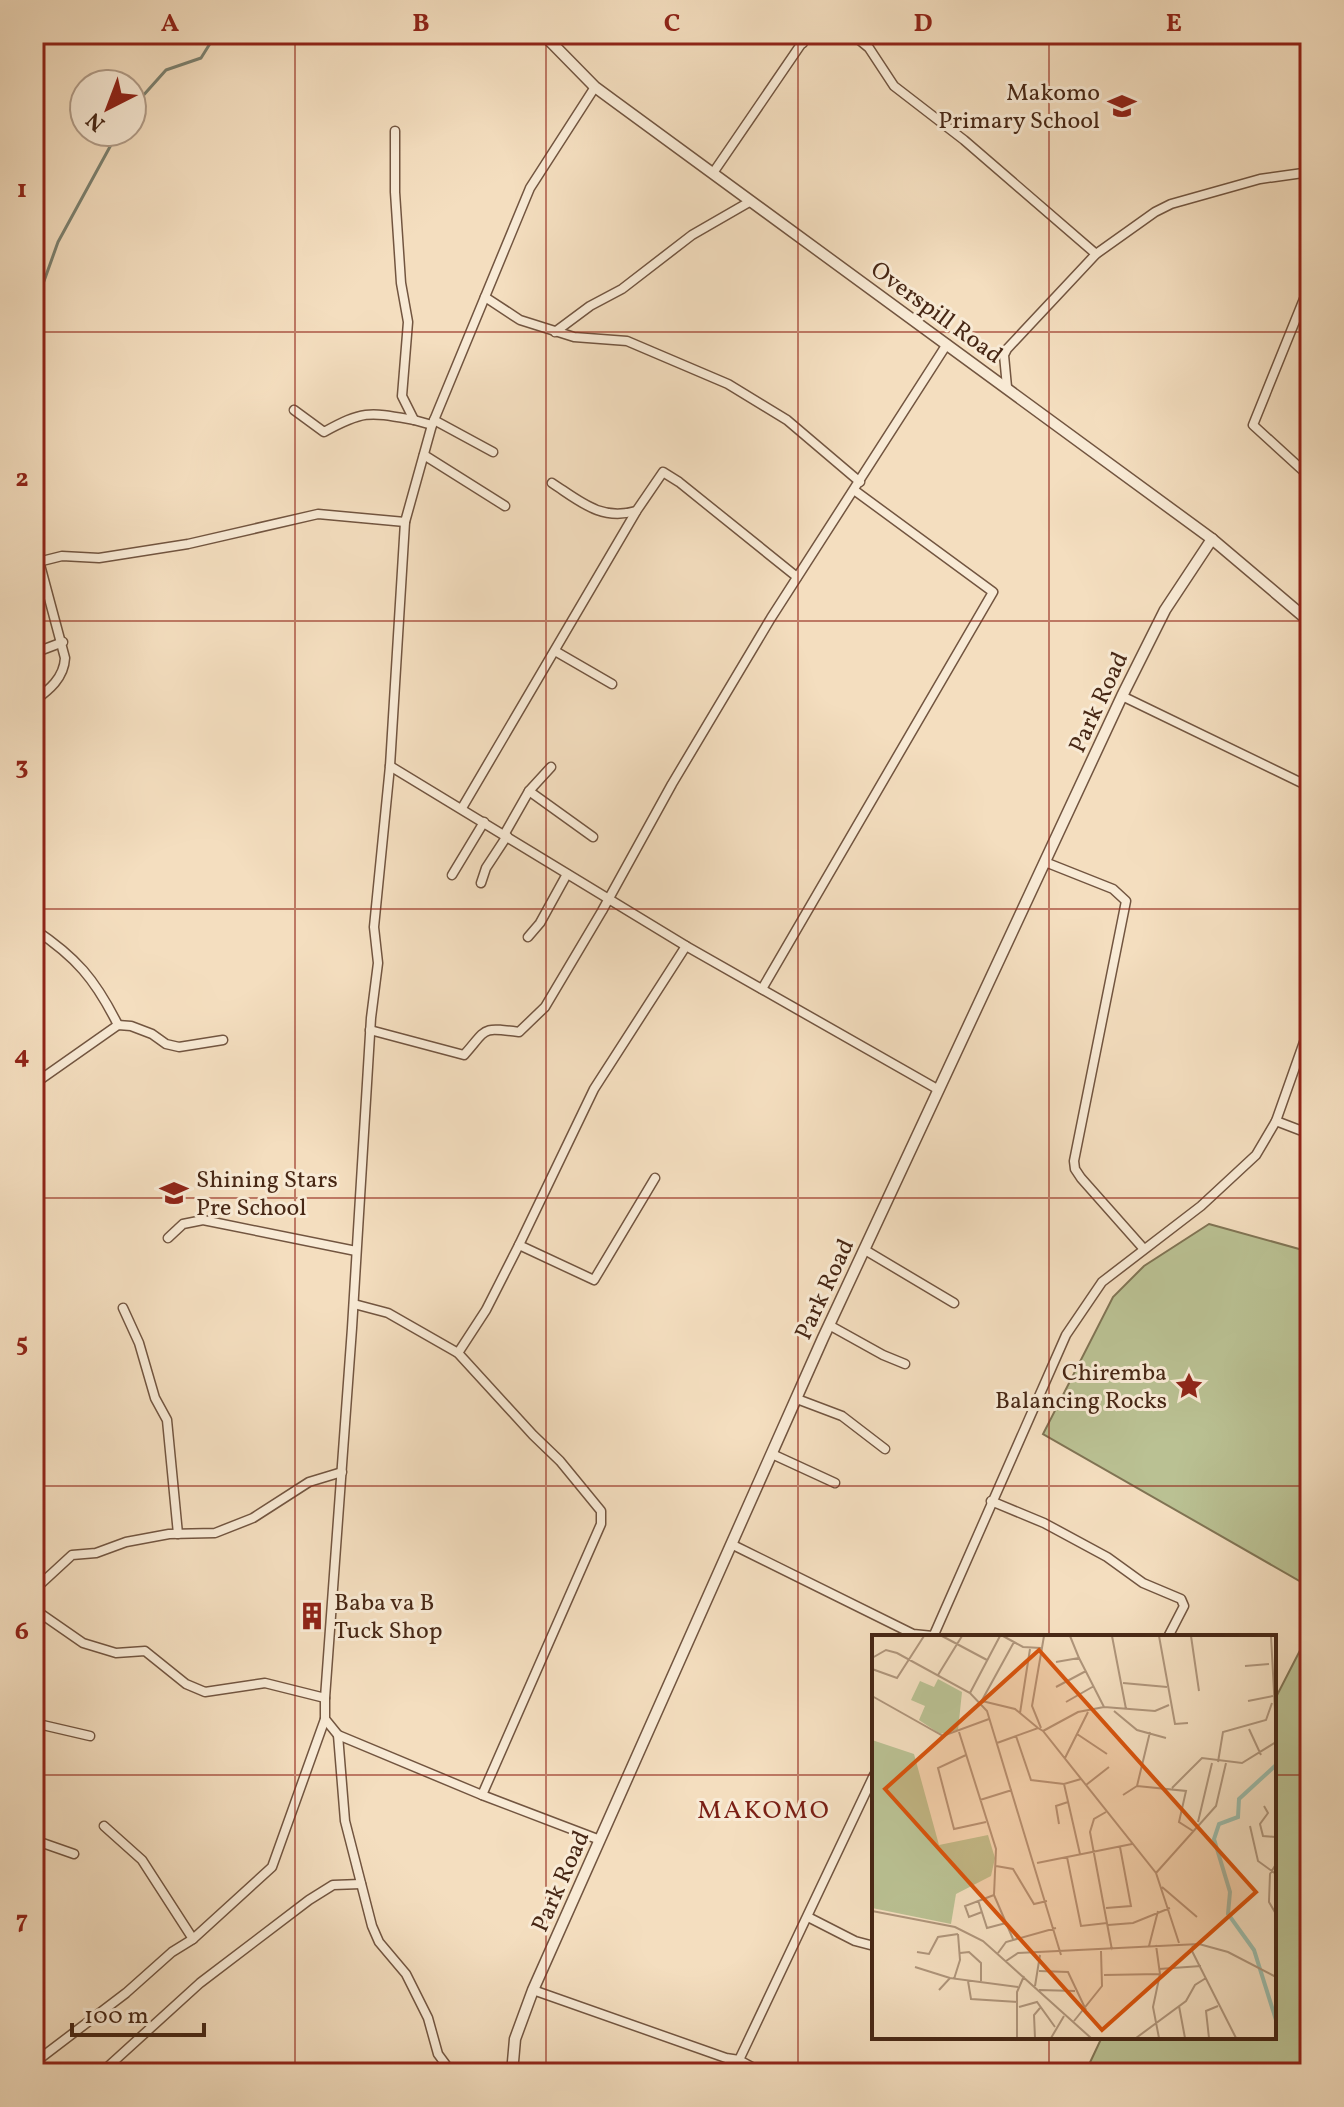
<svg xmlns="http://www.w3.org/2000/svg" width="1344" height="2107" font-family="Vollkorn,serif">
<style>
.green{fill:#bac193;stroke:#807454;stroke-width:2}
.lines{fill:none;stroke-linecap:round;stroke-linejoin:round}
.stream{stroke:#7b8170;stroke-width:3}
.minor-casing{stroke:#725540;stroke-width:11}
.tertiary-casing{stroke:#725540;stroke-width:13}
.minor{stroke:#f8ead5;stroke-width:8}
.tertiary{stroke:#f8ead5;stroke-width:10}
.grid{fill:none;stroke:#8f2418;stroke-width:2;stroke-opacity:0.55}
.labels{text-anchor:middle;stroke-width:6;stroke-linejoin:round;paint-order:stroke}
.poi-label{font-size:24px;fill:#472715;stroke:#f8ead5;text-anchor:end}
.street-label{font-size:24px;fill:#472715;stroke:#f8ead5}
.neighbourhood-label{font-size:26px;letter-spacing:2px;fill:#7a1f14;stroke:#f8ead5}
.inset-river{fill:none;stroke:#9dbdac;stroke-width:4}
.inset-road{fill:none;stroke:#af957b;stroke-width:2}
.view{fill:#d8540d;fill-opacity:0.15;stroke:#d8540d;stroke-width:4}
.inset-edge{fill:none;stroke:#472715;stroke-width:4}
.neatline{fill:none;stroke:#8f2418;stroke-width:3}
.grid-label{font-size:26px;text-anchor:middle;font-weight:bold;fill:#8f2418}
</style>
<rect width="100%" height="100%" fill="#f4debf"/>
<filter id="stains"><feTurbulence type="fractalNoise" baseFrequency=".0025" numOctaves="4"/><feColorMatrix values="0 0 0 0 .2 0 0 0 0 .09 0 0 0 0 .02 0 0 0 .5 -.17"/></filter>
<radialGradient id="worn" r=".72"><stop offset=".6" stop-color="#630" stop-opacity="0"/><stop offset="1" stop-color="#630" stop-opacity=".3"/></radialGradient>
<g class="green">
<polygon points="1209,1224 1310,1252 1310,1587 1043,1434 1113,1297 1144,1266"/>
<polygon points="1310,1631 1310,2073 1085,2073 1102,2037 1274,2037 1274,1701"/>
</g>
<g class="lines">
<g class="stream">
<polyline points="132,108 166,70 201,58 216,34"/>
<polyline points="34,309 58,242 118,132"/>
</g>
<defs>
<g id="minor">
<polyline points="791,34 803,43"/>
<polyline points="852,34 869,48 894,86 964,140 1096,254"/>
<polyline points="595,87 530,188 432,425 405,522 390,766 374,927 378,963 371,1018 352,1328 325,1698 325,1719 338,1735 482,1795 600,1840"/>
<polyline points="395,131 395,192 401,283 408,322 402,396 414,420 432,425"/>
<polyline points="713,173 808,34"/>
<polyline points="1310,284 1253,425 1310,477"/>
<polyline points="485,297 520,320 574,337 627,341 728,384 787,420 860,482"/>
<polyline points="555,332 590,306 622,289 692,235 751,201"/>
<polyline points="1007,387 1004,355 1007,349 1096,254 1155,212 1171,204 1260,179 1310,172"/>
<path d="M294 410 324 432C364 410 369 412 414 420"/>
<polyline points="434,420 493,452"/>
<polyline points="424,455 505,506"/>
<path d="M552 483C581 502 601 521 636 511"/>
<polyline points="34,563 62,556 99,558 188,544 318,514 405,522"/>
<polyline points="555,651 612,684"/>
<polyline points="34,653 63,642"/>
<polyline points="1122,696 1310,787"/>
<path d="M34 701C49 690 64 678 65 658L39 561"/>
<polyline points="390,766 686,946 939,1090"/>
<polyline points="529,791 593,837"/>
<polyline points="462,808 637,510 663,472 679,482 797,577"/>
<polyline points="504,835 529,791 551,767"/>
<polyline points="1045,862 1113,889 1126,901 1074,1161 1075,1169 1081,1178 1143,1248"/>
<polyline points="452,875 484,822"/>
<polyline points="481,883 486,868 507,836"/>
<path d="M34 929C76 957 95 979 118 1025"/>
<polyline points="528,937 540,923 567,874"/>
<polyline points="762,989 993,592 854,490"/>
<path d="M370 1030 464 1055C488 1028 480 1027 519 1032L545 1007 602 911 672 784 771 618 947 344"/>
<polyline points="34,1084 118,1025 131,1026 152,1034 166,1044 179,1047 223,1040"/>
<polyline points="1276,1121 1310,1134"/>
<polyline points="168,1238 183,1224 203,1220 356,1251"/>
<polyline points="519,1245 594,1280 655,1178"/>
<polyline points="865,1250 954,1303"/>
<polyline points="354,1304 388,1313 458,1353 533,1435 560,1461 601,1511 601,1524 482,1795"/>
<polyline points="123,1308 139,1343 155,1398 167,1420 178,1534"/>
<polyline points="829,1325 883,1355 905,1364"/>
<polyline points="458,1353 486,1310 519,1245 594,1089 686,946"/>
<polyline points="797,1399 842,1416 885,1449"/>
<polyline points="772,1454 835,1483"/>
<polyline points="991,1501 1044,1523 1107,1557 1143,1583 1181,1599 1184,1606 1168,1637"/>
<polyline points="731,1544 913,1634 933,1636"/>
<polyline points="34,1590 72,1555 96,1553 126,1542 169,1534 215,1533 253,1518 309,1482 342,1472"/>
<polyline points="34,1609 83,1643 116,1653 145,1651 186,1684 205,1692 265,1683 325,1698"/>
<polyline points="933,1637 1066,1335 1102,1282 1201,1206 1256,1155 1276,1121 1310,1025"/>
<polyline points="34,1723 90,1736"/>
<polyline points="338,1735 345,1821 372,1926 379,1942 406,1974 428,2018 438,2054 452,2073"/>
<polyline points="104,1826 142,1860 193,1939"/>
<polyline points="34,1840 74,1854"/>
<polyline points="808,1917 855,1941 874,1946"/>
<polyline points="533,1990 726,2058 739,2060 763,2073"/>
<polyline points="739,2060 874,1775"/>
<polyline points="34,2063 126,1993 172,1952 193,1939 272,1867 325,1719"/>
<polyline points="101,2073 200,1983 309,1900 333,1885 361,1884"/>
</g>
<g id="tertiary">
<polyline points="543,34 595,87 614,101 1212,539 1310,622"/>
<polyline points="512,2073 515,2039 533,1990 823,1338 1122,696 1165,610 1212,539"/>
</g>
</defs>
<use href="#minor" class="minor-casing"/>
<use href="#tertiary" class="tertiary-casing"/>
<use href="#minor" class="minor"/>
<use href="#tertiary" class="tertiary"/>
</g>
<path class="grid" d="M295 34V2073M546 34V2073M798 34V2073M1049 34V1637M34 332H1310M34 621H1310M34 909H1310M34 1198H1310M34 1486H1310M34 1775H874M1274 1775H1310M1049 2037V2073"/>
<defs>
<symbol id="school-bare" viewBox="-9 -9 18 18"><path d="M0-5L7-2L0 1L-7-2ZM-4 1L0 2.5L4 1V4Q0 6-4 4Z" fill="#8f2418" stroke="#f8ead5" stroke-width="2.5" paint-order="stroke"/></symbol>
<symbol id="sight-bare" viewBox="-9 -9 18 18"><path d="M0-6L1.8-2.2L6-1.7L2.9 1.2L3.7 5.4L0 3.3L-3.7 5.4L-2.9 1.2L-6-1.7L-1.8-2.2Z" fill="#8f2418" stroke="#f8ead5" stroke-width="2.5" paint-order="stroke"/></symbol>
<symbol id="building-bare" viewBox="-9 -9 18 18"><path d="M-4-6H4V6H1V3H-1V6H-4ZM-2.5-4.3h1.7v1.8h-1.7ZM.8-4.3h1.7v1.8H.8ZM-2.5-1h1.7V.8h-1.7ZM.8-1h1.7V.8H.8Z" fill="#8f2418" stroke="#f8ead5" stroke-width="2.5" paint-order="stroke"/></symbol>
</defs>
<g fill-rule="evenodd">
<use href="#school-bare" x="1102" y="86" width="40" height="40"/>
<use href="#school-bare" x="154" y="1173" width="40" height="40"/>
<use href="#sight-bare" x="1169" y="1366" width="40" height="40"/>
<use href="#building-bare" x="292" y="1596" width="40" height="40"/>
</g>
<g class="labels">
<g class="poi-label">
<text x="1100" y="100">Makomo<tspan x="1100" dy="28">Primary School</tspan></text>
<text x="196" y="1187" text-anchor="start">Shining Stars<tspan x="196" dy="28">Pre School</tspan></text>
<text x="1167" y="1380">Chiremba<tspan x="1167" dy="28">Balancing Rocks</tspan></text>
<text x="334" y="1610" text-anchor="start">Baba va B<tspan x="334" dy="28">Tuck Shop</tspan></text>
</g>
<g class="street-label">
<text transform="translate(937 312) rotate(36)" y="8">Overspill Road</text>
<text transform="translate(1098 702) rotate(-65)" y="8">Park Road</text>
<text transform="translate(824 1289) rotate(-65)" y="8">Park Road</text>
<text transform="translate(560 1881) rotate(-66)" y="8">Park Road</text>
</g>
<g class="neighbourhood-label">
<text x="764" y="1818">MAKOMO</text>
</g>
</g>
<g transform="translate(872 1635)">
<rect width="404" height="404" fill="#f4debf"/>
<path d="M66 44 90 57 86 95 68 99 47 85 53 71 39 65 48 46 62 52ZM0 105 42 119 67 210 116 200 123 223 119 241 84 259 79 289 0 273Z" fill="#bac193"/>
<path class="inset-river" d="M404 130 367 164 366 182 347 189 342 204 358 257 356 279 382 315 404 385"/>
<path class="inset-road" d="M70 1 115 25M131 1 151 12 169 13M240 1 254 74M287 1 303 89 316 88M319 1 327 56M399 1 404 94M0 23 14 15 25 18 98 58 115 76 189 320M207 23 232 72M184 27 207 23 198 1M373 31 397 29M0 34 25 43 52 1M66 40 90 1M251 48 295 52M184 52 214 36M98 58 128 1M0 61 71 101 117 84M110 66 143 74 166 93M376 66 401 61M109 67 142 7M194 67 222 51M242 76 265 95 294 103M148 78 158 14M169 93 160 71 172 1M377 94 389 120M171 96 206 77 232 72 283 76 297 70M87 97 124 214 122 260 141 304M205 99 235 119M144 101 159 145 192 149 209 144M125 108 166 93 171 96 284 238 307 308M94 120 66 133 82 194 114 187M193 123 216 77M346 127 351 97 394 85 400 68M192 149 208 219M214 150 237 132M265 151 314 156 307 187 321 196M300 153 330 123 370 128 404 107M251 160 265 151 278 97M108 165 140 155M392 171 396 178 388 189 391 201 403 202 404 208M234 177 222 184 218 197 240 315M326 187 340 128M187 189 184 171 196 167M378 191 386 226 404 239M195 222 209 291 235 288M165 228 260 209M404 229 398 239 397 267 404 279M124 231 141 234 162 269 175 266M284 238 344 171 354 128M290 252 325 282M106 265 115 293 134 288M234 273 259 271 248 212M0 276 83 292 111 306 219 403M110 277 97 282 93 271 122 260M236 290 261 288 298 273M321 309 320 316 364 403M284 310 288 339 281 372 287 403M277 311 286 276M45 317 57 319 66 302 86 299M88 318 97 317 109 328V346M126 318 134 307 184 293M134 326 146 318 327 309 356 317 404 342M43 332 78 343M287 334 329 331M167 336 196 337 214 375M232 340 288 339M82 344 88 325 86 299M96 346 99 364 146 367M163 351 168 320M67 355 78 343 146 352M167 355 203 356M307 371 313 403M147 372 165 367 183 392M202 386 230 351 229 316M145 403V357L152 341M163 403 162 380 168 373M179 403 192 381M264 403 314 366 323 350 334 343M337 403 334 376 346 371"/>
<path class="view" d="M167 15 384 257 230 395 13 154Z"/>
<rect width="404" height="404" class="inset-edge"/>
</g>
<rect width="1344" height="2107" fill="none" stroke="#f4debf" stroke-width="88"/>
<g transform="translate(108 108) rotate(222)"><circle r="38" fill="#f8ead5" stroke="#b19c88" stroke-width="2"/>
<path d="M0-6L14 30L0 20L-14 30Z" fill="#8f2418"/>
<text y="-12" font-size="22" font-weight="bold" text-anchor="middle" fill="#472715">N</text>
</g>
<path d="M72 2023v12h132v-12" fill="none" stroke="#472715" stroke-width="4"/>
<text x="84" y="2023" font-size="24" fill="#472715" stroke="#f8ead5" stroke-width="6" paint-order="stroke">100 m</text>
<rect x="44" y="44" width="1256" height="2019" class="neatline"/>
<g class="grid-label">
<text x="170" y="31">A</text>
<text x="421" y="31">B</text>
<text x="672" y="31">C</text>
<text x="923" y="31">D</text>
<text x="1174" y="31">E</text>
<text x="22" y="197">1</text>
<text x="22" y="486">2</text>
<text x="22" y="774">3</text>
<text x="22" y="1063">4</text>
<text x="22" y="1351">5</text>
<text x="22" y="1639">6</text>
<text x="22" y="1928">7</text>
</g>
<rect width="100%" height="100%" filter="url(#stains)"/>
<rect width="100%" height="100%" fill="url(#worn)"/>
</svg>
